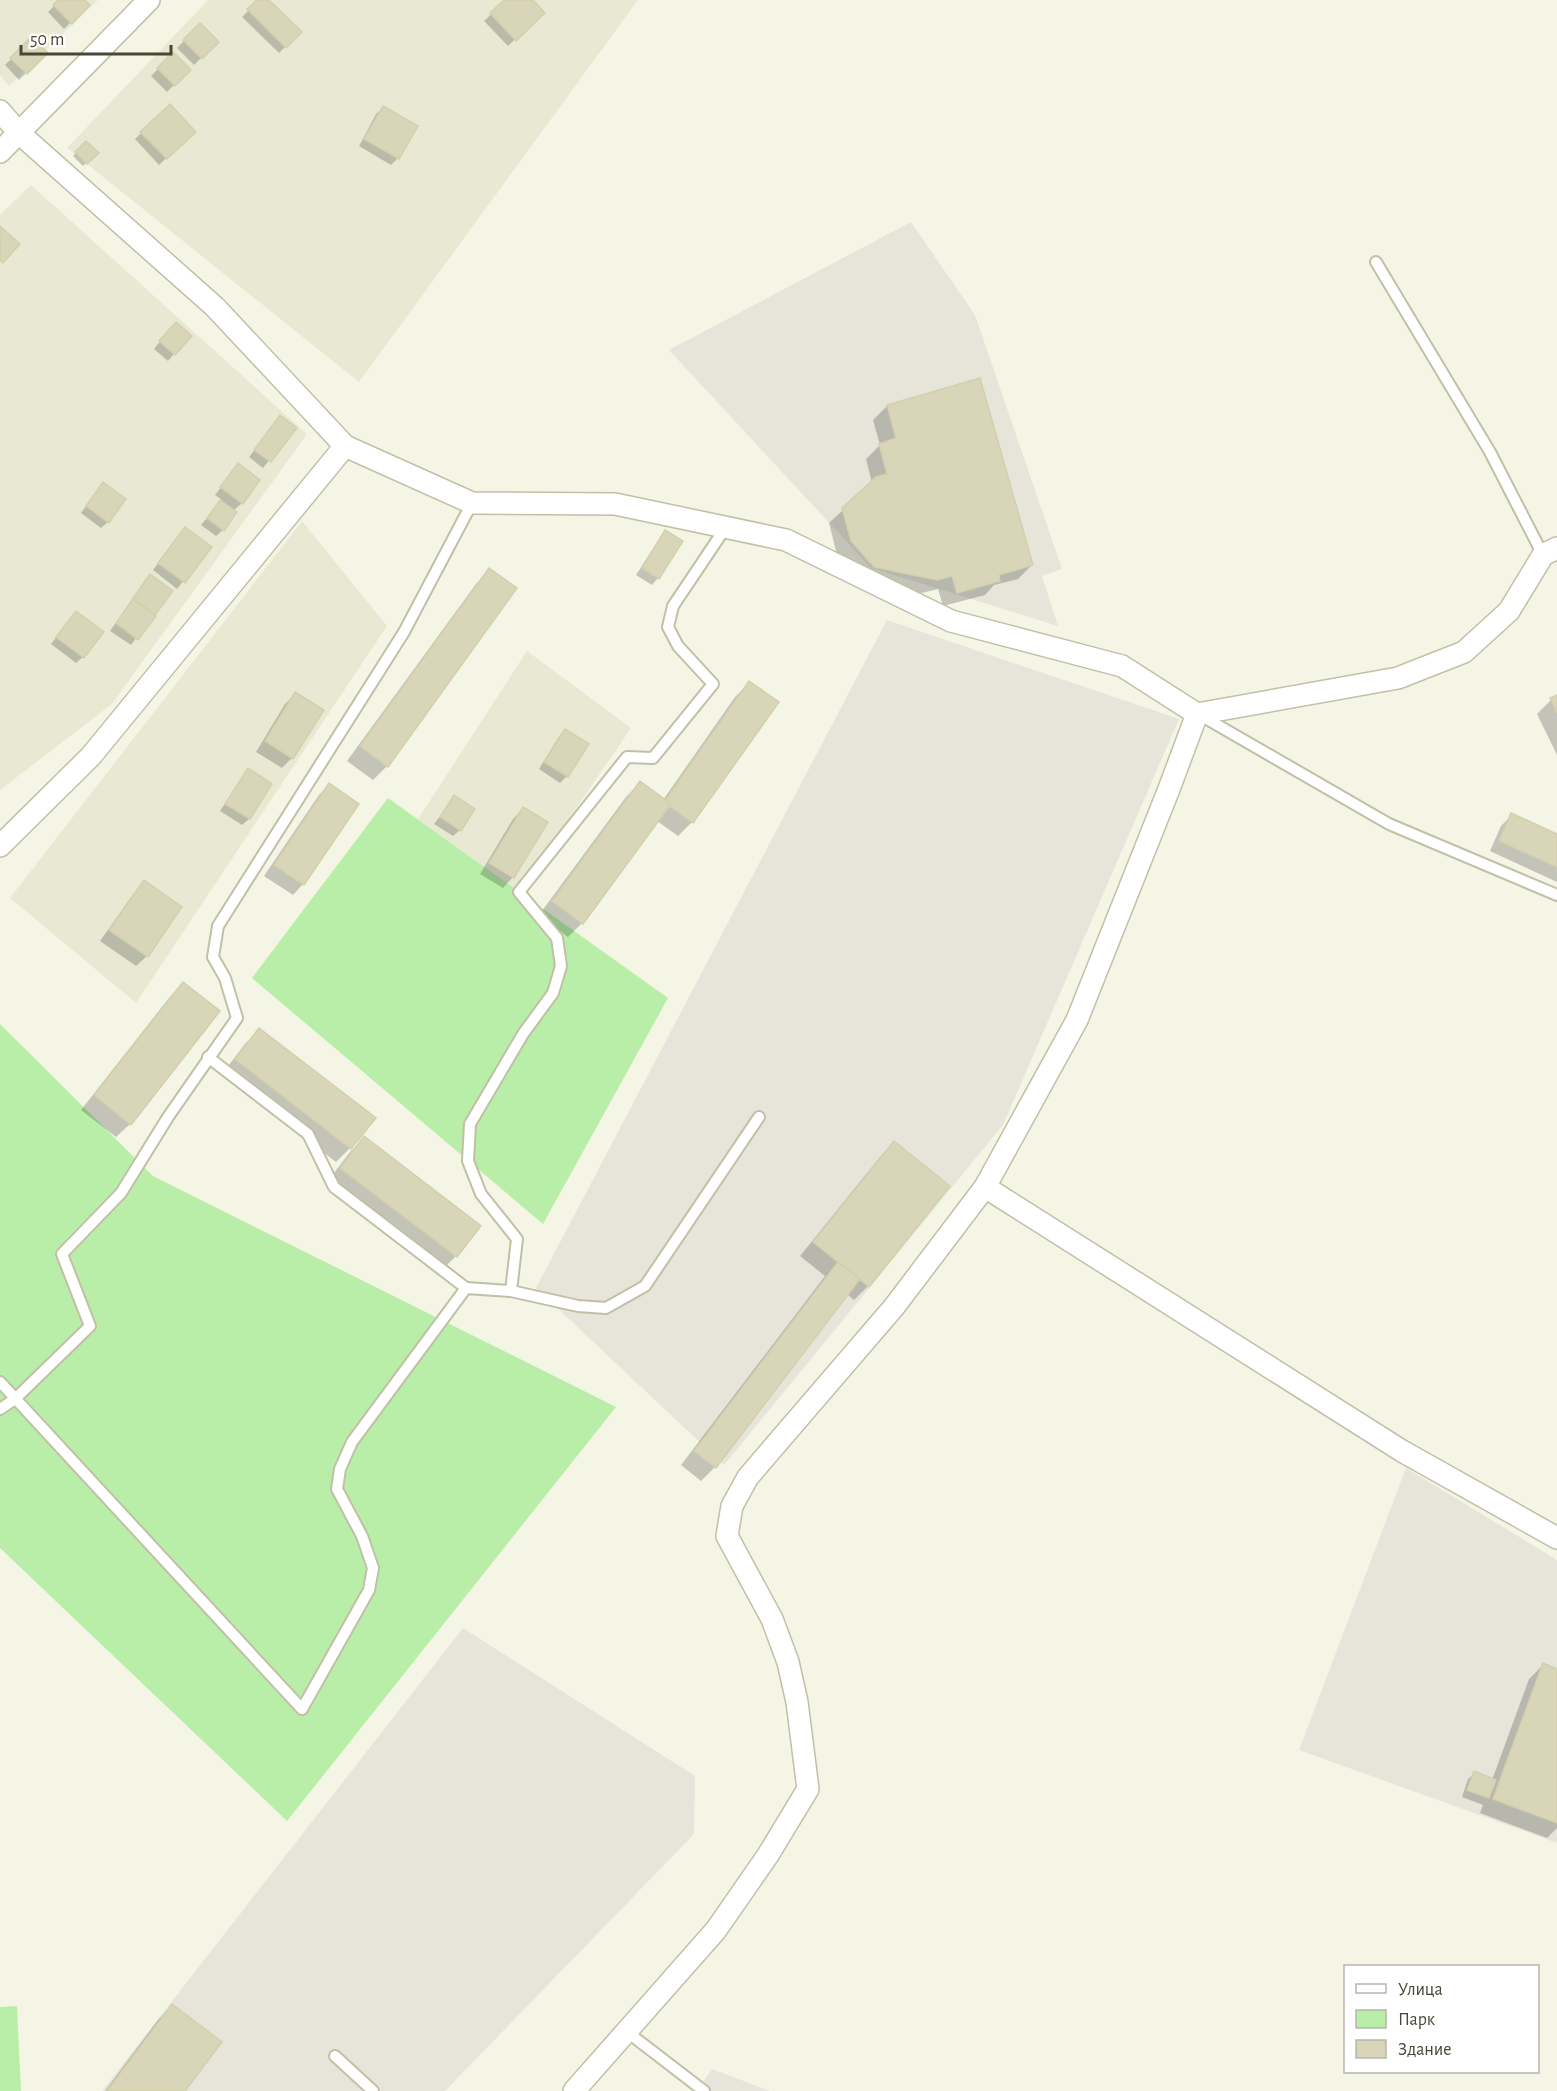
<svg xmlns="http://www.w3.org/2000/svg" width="1557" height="2091" font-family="'Alegreya Sans',sans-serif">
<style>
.residential{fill:#e9e9d3}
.industrial{fill:#e7e5da}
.green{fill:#b9eea9}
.shadow{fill:#0003}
.building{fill:#d8d5b9;stroke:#d3d0ac;stroke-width:1.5}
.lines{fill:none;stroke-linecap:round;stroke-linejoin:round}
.lane-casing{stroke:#c1c0a7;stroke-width:14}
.street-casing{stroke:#c1c0a7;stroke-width:24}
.lane{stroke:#fff;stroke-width:10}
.street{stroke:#fff;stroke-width:21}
</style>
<rect width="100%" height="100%" fill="#f4f5e5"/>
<g class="residential">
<polygon points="0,0 98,0 9,86 0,75"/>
<polygon points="208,0 638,0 359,382 67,148"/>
<polygon points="31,185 307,434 112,704 0,790 0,215"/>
<polygon points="302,521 387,626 136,1003 10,898"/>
<polygon points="527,651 631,728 519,892 418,819"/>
</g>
<g class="industrial">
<polygon points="911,222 975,315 1062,569 1042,576 1058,626 871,568 669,350"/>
<polygon points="887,620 1179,719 1003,1125 724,1465 536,1288"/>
<polygon points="1406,1468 1557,1560 1557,1843 1299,1750"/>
<polygon points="463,1628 695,1776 694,1834 445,2091 102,2091"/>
<polygon points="712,2069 770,2091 697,2091"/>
</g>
<g class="green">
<polygon points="388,798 668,998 543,1224 252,978"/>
<polygon points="0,1024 153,1176 616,1407 287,1821 0,1548"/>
<polygon points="17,2006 21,2091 0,2091 0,2007"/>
</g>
<g class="shadow">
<polygon points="60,0 83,0 88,5 64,29 48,12"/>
<polygon points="259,0 267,0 300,32 279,53 242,17"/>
<polygon points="506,0 531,0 543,13 508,46 484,21"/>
<polygon points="200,25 217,42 194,65 177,48"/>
<polygon points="31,39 46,53 19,80 5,65"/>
<polygon points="173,54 189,70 167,92 151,76"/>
<polygon points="169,106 193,132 159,165 135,139"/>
<polygon points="383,108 398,158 391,165 359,146 376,114"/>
<polygon points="86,143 96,153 83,166 73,156"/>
<polygon points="169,330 174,354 168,361 154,349"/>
<polygon points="979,380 1032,565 1018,579 994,585 985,595 943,606 938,589 922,593 859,580 837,555 829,523 872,483 866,459 880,445 873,420 887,406"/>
<polygon points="280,417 295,428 263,468 249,457"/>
<polygon points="238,465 242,503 233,511 223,530 216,536 201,525 222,500 215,495"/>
<polygon points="97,491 108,522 101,528 81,513"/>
<polygon points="665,532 658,578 652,585 636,575 659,539"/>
<polygon points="179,536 210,547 177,589 153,570"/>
<polygon points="489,570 387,766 373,780 347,761 476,584"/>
<polygon points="144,583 171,591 131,645 110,631"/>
<polygon points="70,619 83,657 76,663 51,644"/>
<polygon points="749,683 692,822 678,836 657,821 582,923 568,937 539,915 626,797 640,783 663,800 735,697"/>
<polygon points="295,694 292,758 282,768 256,752 285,704"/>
<polygon points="1557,696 1557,755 1537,714 1551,700"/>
<polygon points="565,731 567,776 560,783 539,769 558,738"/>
<polygon points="248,770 270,784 249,819 242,825 220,811 242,777"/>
<polygon points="329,785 357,804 303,884 293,895 264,876 319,795"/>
<polygon points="455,797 460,830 453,836 434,824"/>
<polygon points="523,809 546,823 513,877 503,888 480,874 513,819"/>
<polygon points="1512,815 1557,836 1557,882 1490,851 1501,826"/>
<polygon points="144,882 180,908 147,956 136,966 100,941 134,893"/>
<polygon points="183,984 130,1124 116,1137 81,1110 169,998"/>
<polygon points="259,1030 350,1148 336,1162 222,1074 245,1044"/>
<polygon points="364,1138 478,1226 456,1256 442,1270 327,1182 350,1152"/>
<polygon points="894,1143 868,1286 854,1300 847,1294 715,1467 701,1481 681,1465 825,1276 800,1256 880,1157"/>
<polygon points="1543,1665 1557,1670 1557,1828 1547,1838 1480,1813 1483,1805 1462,1797 1468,1779 1475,1773 1492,1780 1529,1679"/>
<polygon points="172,2006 183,2091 105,2091 158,2020"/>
</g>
<g class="building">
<polygon points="58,0 85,0 90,5 72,24 53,5"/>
<polygon points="257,0 269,0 302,32 286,48 247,9"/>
<polygon points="504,0 533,0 545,13 516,41 490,13"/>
<polygon points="200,23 219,42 202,59 183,40"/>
<polygon points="31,37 48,53 27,74 10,58"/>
<polygon points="173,52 191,70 175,86 157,68"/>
<polygon points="170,104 196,132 167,159 140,132"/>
<polygon points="383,106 418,126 399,159 364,139"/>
<polygon points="86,141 99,153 87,164 75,152"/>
<polygon points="0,226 20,244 3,263 0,260"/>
<polygon points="176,322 192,336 175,355 159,341"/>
<polygon points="980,378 1033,565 999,575 1000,581 957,593 952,576 937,580 874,567 851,541 842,508 876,477 887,474 879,444 896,438 887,405"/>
<polygon points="280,415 297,428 271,462 254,450"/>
<polygon points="238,463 260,480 243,504 220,487"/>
<polygon points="103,482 126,499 109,523 86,506"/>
<polygon points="220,500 237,512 224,531 207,518"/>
<polygon points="185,527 212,547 185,583 158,563"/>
<polygon points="665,530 683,541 659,579 642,568"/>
<polygon points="489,568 517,588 388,767 360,746"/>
<polygon points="150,574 173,591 155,615 133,598"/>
<polygon points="133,599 156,616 138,640 116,623"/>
<polygon points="76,611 104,632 84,658 56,637"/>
<polygon points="749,681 779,702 693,823 664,802"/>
<polygon points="295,692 324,710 293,759 265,741"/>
<polygon points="1557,695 1557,713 1550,698"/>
<polygon points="565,729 589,744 568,777 544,762"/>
<polygon points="248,768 272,784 250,819 225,804"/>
<polygon points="640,781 671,804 583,924 552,901"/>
<polygon points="329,783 359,804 304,885 274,865"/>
<polygon points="454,795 475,809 461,831 440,817"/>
<polygon points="523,807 548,822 514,878 489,863"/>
<polygon points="1511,813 1557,834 1557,867 1499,841"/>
<polygon points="144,880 182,907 148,957 109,930"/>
<polygon points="183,982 220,1011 131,1125 94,1095"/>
<polygon points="259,1028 376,1118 351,1149 235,1059"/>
<polygon points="364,1136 481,1226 457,1257 340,1168"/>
<polygon points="894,1141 950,1186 869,1287 813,1242"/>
<polygon points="838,1262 860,1279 716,1468 694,1451"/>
<polygon points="1543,1663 1557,1669 1557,1823 1493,1799"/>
<polygon points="1474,1771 1496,1780 1489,1798 1467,1790"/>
<polygon points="172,2004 222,2042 185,2091 107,2091"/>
</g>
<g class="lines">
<defs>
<g id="lane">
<polyline points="1376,262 1490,452 1543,555"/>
<polyline points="1200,715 1389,824 1557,895"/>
<polyline points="208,1057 308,1134 334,1187 466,1288"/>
<polyline points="511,1291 517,1239 481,1194 468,1161 470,1124 523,1034 553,993 561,966 557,938 519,892 627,757 653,758 713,684 678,646 668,627 673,606 726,527"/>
<polyline points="0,1382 302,1709 369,1590 373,1568 362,1536 337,1489 340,1469 352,1442 466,1288 511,1291 578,1306 606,1308 645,1286 759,1117"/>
<polyline points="0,1409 15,1399 90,1326 62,1254 121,1193 168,1117 237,1018 225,978 213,957 218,926 404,632 472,503"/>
<polyline points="626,2031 704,2091"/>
<polyline points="335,2056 373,2091"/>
</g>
<g id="street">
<polyline points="0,111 19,133 215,307 345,446 472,503 615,504 786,540 951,621 1122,666 1197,714 1398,678 1464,652 1509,611 1543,555 1557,548"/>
<polyline points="0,152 149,0"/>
<polyline points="0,846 91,756 345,446"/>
<polyline points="985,1187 1402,1451 1557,1538"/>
<polyline points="574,2091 716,1930 768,1855 808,1789 797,1702 788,1662 772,1619 727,1536 732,1506 748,1477 894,1307 985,1187 1077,1020 1169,789 1197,714"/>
</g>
</defs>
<use href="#lane" class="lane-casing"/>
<use href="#street" class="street-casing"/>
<use href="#lane" class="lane"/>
<use href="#street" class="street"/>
</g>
<rect x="1344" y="1965" width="195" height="108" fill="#ffffff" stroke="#b6b5ae" stroke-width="1.5"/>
<rect x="1356" y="1984" width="30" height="9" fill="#ffffff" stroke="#b6b5ae" stroke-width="1.5"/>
<text x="1398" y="1995" font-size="18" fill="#484634">Улица</text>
<rect x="1356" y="2010" width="30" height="18" fill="#b9eea9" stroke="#b6b5ae" stroke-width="1.5"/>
<text x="1398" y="2025" font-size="18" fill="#484634">Парк</text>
<rect x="1356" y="2040" width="30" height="18" fill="#d8d5b9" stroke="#b6b5ae" stroke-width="1.5"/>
<text x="1398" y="2055" font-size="18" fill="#484634">Здание</text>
<path d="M21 45v9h150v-9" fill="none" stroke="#484634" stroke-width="3"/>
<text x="30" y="45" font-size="18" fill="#484634" stroke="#ffffff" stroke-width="4.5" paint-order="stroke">50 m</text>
</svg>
